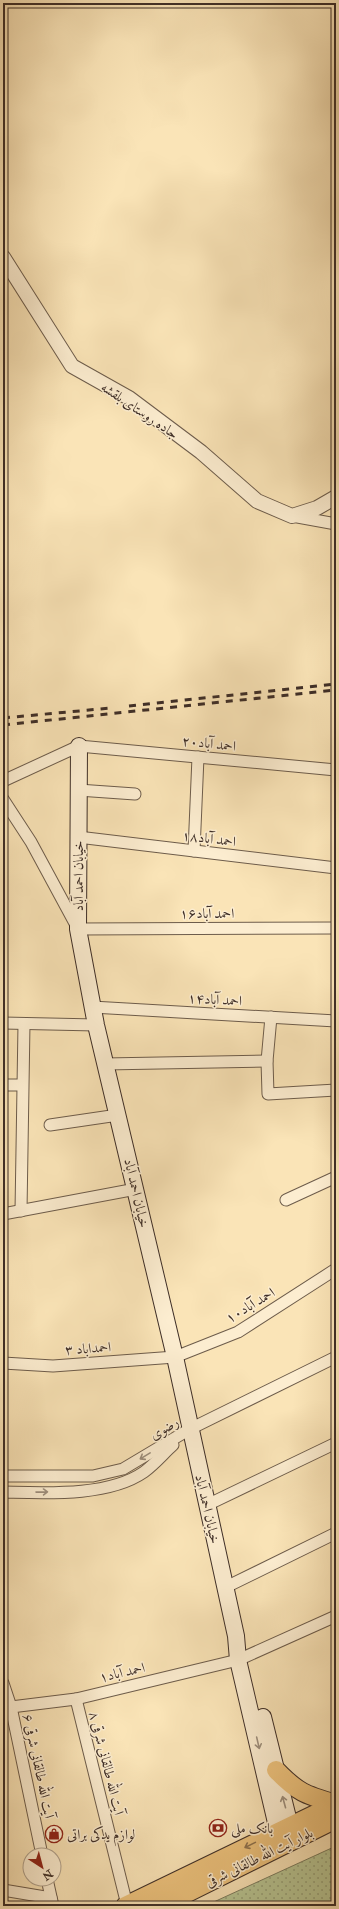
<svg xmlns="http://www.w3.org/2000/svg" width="339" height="1909" font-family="'IM FELL Double Pica',Amiri,serif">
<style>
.park{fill:url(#park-dots);stroke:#7a7a5d}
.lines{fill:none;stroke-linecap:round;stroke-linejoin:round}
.minor-casing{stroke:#6d5c4b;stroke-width:13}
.tertiary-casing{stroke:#6d5c4b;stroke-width:16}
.secondary-casing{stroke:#3e2e27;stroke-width:18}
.primary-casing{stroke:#3e2e27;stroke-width:20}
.minor{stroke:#fcedd0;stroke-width:11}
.tertiary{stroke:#fcedd0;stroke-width:14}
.secondary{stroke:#fcedd0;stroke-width:16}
.primary{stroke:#edc27c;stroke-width:18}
.rail{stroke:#3e2e27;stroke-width:3;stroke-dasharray:7 7;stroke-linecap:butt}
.oneway{stroke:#9d8e7c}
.oneway2{stroke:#8d714d}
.labels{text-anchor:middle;stroke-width:3;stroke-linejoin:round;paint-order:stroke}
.street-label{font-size:14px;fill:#3e2e27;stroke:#fcedd0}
.poi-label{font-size:14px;fill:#3e2e27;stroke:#fcedd0;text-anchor:start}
</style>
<defs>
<pattern id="park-dots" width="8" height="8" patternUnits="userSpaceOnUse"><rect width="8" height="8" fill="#b7c593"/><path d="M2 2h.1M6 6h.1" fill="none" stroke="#96a078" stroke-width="1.8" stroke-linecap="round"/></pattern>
</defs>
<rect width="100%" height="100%" fill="#fae4b7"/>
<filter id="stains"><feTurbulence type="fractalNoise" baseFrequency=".005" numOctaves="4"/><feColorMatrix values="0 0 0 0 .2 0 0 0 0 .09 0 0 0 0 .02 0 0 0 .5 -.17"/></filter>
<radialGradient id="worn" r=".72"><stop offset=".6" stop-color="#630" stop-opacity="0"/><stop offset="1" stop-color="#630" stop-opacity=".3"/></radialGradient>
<polygon class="park" points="336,1846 336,1901 306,1904 305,1906 205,1906"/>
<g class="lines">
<defs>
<g id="minor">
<polyline points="292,516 336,524"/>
<polyline points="3,781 79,746 336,770"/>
<polyline points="78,790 135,794"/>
<polyline points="3,799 31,842 78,929 336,928"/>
<polyline points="78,837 336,868"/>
<polyline points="194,851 198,757"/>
<polyline points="92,1007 336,1021"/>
<polyline points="271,1017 267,1061 268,1094 336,1090"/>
<polyline points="3,1023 96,1025"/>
<polyline points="105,1064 267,1061"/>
<polyline points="3,1085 22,1085"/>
<polyline points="50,1125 118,1115"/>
<polyline points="286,1200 336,1177"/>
<polyline points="21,1211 24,1024"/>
<polyline points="3,1214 136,1189"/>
<polyline points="3,1363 53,1366 175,1357 238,1332 336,1269"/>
<polyline points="3,1476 93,1476 123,1469 190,1429 336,1357"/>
<path d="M3 1492C45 1493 108 1497 144 1472 155 1464 164 1453 173 1445"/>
<polyline points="207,1505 336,1443"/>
<polyline points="226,1587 336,1533"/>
<polyline points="3,1683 11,1707 42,1855"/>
<polyline points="76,1699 127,1905"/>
<polyline points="11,1707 76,1699 238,1660 336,1616"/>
<polyline points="47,1879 53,1906"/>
<polyline points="3,1890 51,1898"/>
</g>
<polyline id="tertiary" points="3,257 72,366 129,398 201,452 257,501 292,516 317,508 336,497"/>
<g id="secondary">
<polyline points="79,746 78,929 96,1025 175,1357 236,1636 238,1660 281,1844"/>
<polyline points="263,1717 293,1838"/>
</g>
<g id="primary">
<path d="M276 1770C298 1793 306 1795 336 1804"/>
<polyline points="125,1906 336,1804"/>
<polyline points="161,1906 336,1819"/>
</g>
</defs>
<use href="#minor" class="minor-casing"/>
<use href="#tertiary" class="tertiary-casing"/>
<use href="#secondary" class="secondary-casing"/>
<use href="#primary" class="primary-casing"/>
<use href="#minor" class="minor"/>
<use href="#tertiary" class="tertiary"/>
<use href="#secondary" class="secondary"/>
<use href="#primary" class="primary"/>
<g class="rail">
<polyline points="129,706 336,684"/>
<polyline points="3,718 111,708"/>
<polyline points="3,725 336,690"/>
</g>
</g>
<defs><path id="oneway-shaft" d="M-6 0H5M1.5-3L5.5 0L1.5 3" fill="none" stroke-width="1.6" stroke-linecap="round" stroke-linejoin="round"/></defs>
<g class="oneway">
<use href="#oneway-shaft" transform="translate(145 1456) rotate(149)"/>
<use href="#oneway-shaft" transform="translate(42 1492) rotate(-1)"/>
<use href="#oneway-shaft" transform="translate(258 1743) rotate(77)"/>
<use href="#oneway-shaft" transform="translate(284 1802) rotate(-105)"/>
</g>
<use class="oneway2" href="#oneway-shaft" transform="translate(250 1845) rotate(154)"/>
<defs>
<symbol id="bank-ring" viewBox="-11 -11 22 22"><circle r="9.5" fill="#fcedd0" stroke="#8f2418" stroke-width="1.5"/><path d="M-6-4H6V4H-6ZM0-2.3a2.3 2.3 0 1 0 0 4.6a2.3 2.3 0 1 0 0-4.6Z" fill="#8f2418"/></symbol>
<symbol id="shop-ring" viewBox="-11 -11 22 22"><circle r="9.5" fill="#fcedd0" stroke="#8f2418" stroke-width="1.5"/><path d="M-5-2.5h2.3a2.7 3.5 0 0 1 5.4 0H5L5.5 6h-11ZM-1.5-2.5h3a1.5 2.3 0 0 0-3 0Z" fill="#8f2418"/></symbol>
</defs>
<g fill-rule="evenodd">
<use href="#bank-ring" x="208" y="1818" width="20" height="20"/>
<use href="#shop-ring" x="44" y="1824" width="20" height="20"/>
</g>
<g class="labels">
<g class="street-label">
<text transform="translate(140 410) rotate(34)" y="5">جاده روستای بلقشه</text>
<text transform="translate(209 743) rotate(6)" y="5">احمد آباد۲۰</text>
<text transform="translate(209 838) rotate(7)" y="5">احمد آباد۱۸</text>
<text transform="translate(78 876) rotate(-90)" y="5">خیابان احمد آباد</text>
<text x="207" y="918">احمد آباد۱۶</text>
<text transform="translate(215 999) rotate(3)" y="5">احمد آباد۱۴</text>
<text transform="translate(137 1193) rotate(77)" y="5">خیابان احمد آباد</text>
<text transform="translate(250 1305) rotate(-31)" y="5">احمد آباد۱۰</text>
<text transform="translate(88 1348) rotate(-4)" y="5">احمداباد ۳</text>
<text transform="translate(164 1428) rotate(-30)" y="5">رضوی</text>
<text transform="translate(208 1509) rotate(77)" y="5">خیابان احمد آباد</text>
<text transform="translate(122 1672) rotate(-13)" y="5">احمد آباد۱</text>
<text transform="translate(107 1763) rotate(76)" y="5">آیت الله طالقانی شرقی ۸</text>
<text transform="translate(39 1766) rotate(78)" y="5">آیت الله طالقانی شرقی ۶</text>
<text transform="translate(259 1857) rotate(-26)" y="5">بلوار آیت الله طالقانی شرقی</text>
</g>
<g class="poi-label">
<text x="231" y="1833">بانک ملی</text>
<text x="67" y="1839">لوازم یدکی براتی</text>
</g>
</g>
<rect width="339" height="1909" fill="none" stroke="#fae4b7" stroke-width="16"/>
<rect x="4" y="4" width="331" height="1901" fill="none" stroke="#3e2e27" stroke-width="2"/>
<rect x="8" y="8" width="323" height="1893" fill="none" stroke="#3e2e27"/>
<g transform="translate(42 1867) rotate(144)"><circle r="19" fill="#fcedd0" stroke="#b0a18c"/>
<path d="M0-3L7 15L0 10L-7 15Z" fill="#8f2418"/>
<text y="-6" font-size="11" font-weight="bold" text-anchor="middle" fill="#3e2e27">N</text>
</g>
<rect width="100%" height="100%" filter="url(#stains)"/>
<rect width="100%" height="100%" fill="url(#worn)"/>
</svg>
